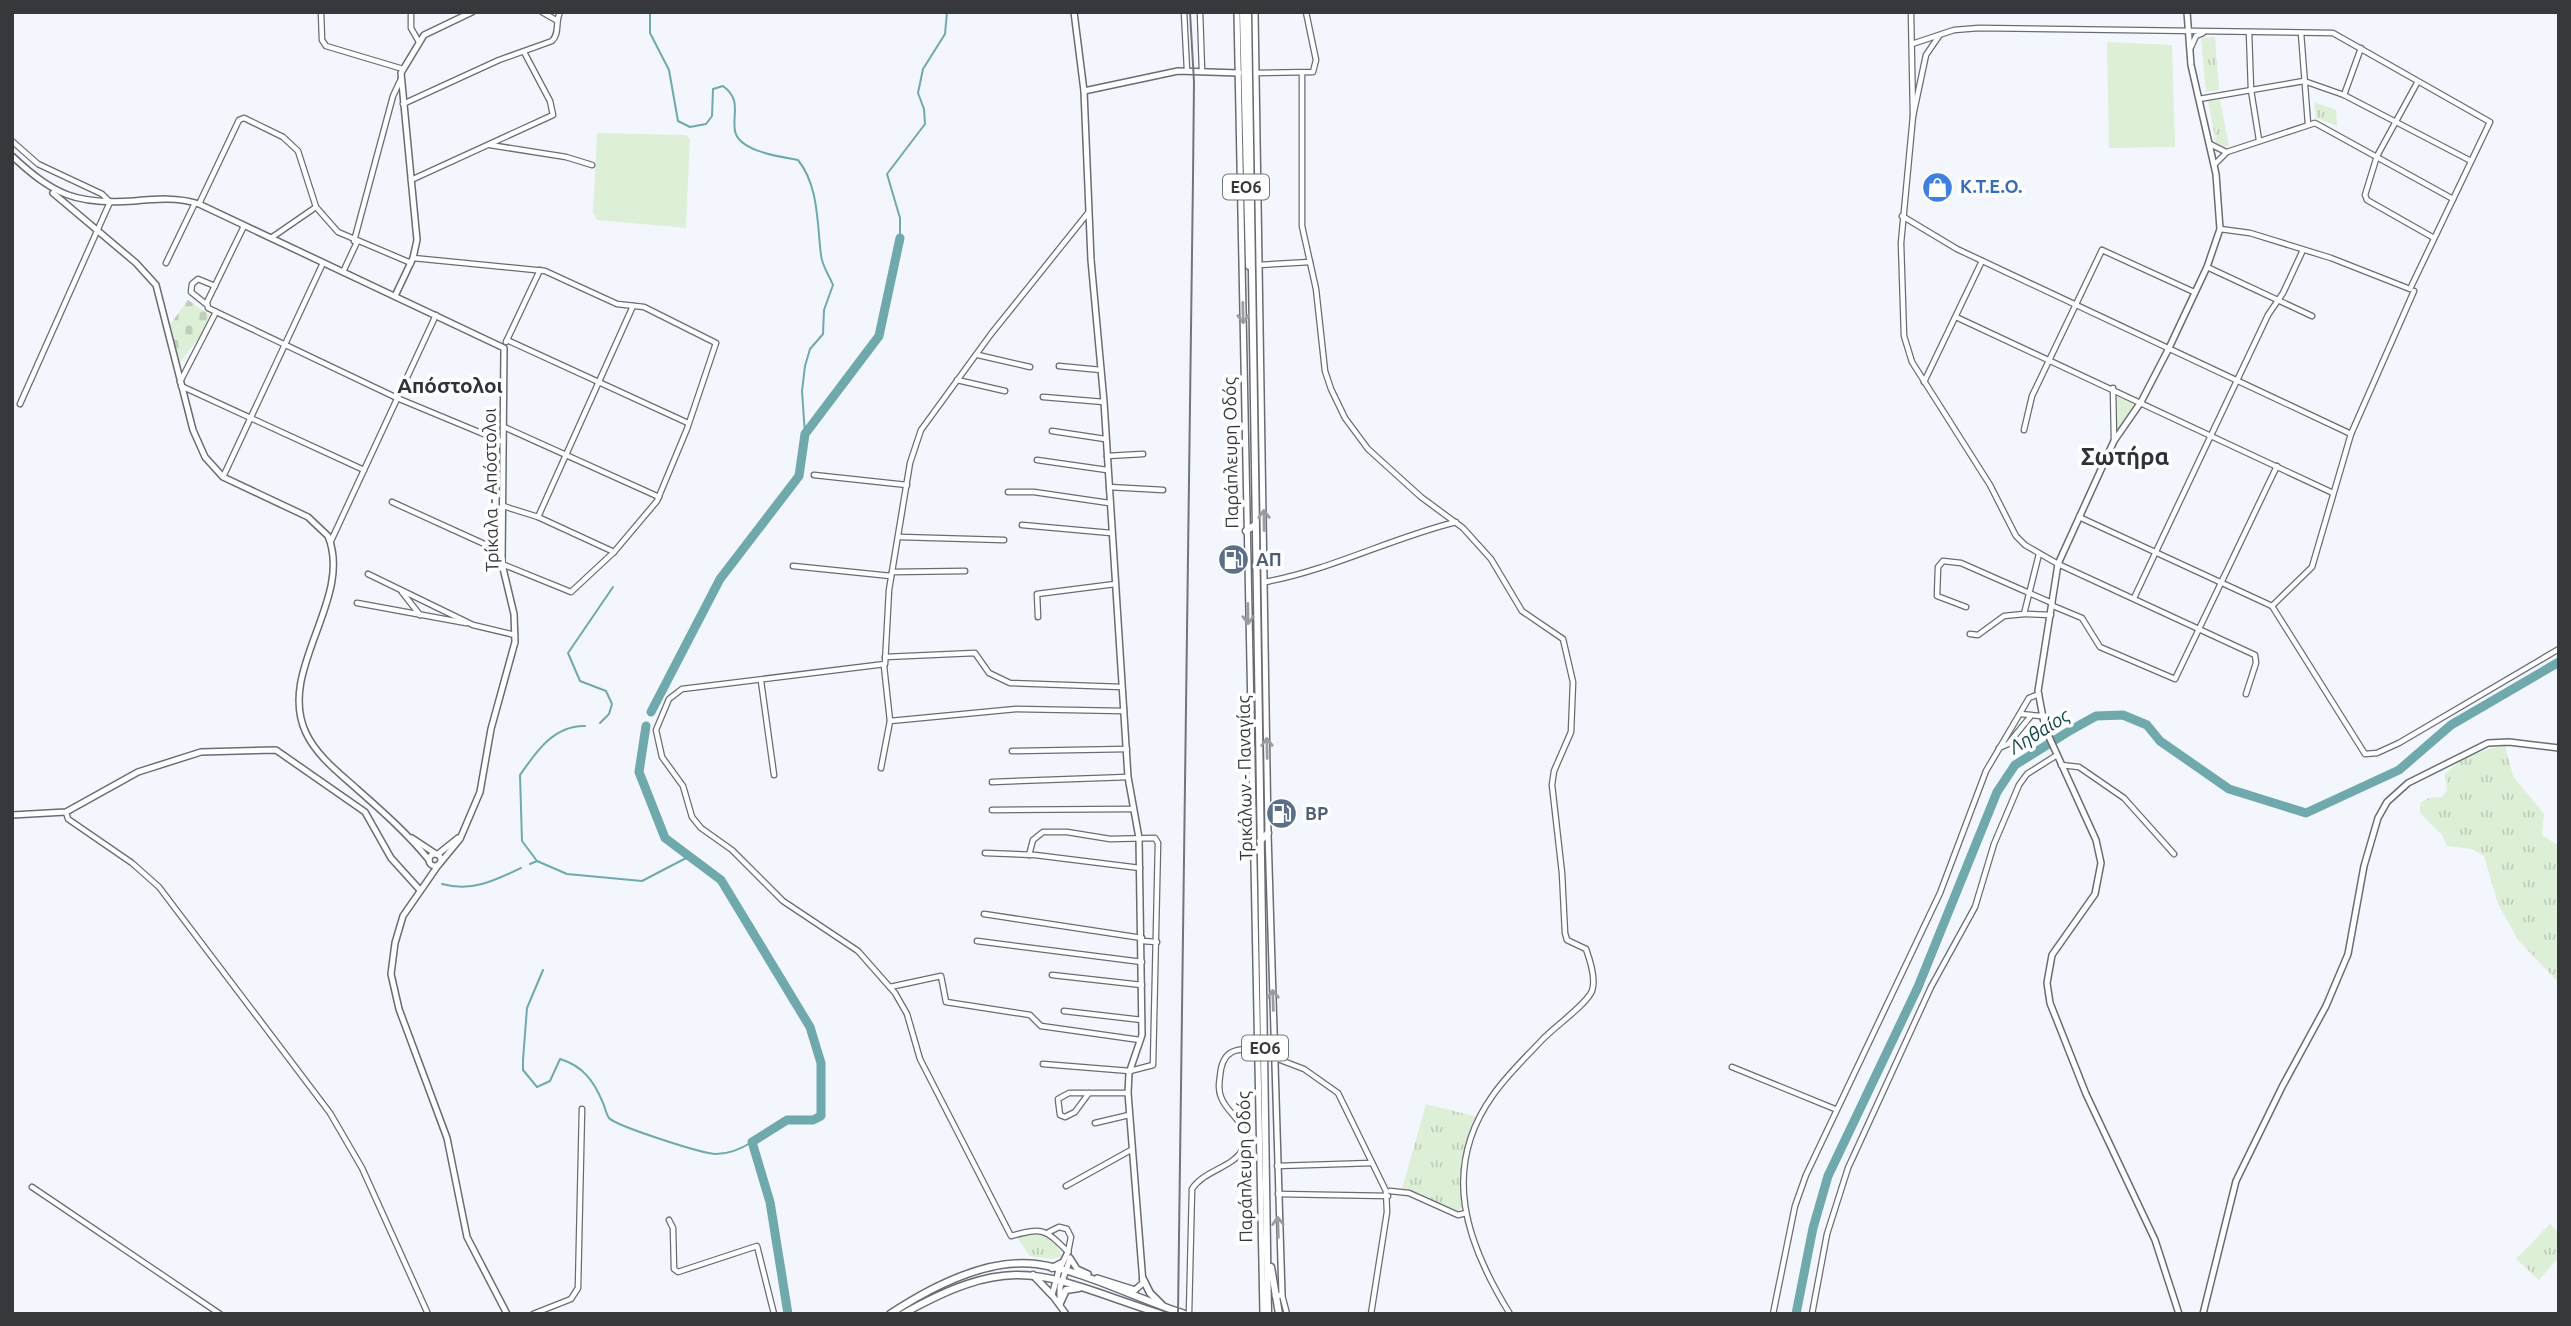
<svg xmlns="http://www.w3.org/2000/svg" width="2571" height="1326" font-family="Ubuntu,sans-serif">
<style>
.grass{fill:url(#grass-tufts)}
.cemetery{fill:url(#cemetery-stones)}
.green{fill:#ddefd6}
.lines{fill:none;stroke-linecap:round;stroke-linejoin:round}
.stream{stroke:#6fa9ac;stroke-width:2}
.river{stroke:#6fa9ac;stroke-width:9}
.minor-casing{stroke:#696c74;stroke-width:7}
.tertiary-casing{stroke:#696c74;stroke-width:8}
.primary-casing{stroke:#696c74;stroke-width:9}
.minor{stroke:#fff;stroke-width:4.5}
.tertiary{stroke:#fff;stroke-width:5}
.primary{stroke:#fff;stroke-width:6}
.rail{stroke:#727579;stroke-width:2}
.oneway{stroke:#9a9c9d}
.labels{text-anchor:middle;stroke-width:7;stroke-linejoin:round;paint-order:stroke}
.shield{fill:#fff;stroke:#727476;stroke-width:2}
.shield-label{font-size:16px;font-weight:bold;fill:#36383b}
.shop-label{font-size:18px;font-weight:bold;fill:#366cbe;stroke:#fff;text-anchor:start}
.street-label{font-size:18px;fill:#36383b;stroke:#fff}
.service-label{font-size:18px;font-weight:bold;fill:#4e5e75;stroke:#fff;text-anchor:start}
.water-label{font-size:19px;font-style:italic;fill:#0d4446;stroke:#fff}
.quarter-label{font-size:21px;font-weight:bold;fill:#2f3239;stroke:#fff}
.district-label{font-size:24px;font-weight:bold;fill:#2f3239;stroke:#fff}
</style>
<defs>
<pattern id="grass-tufts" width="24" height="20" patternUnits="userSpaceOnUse" patternTransform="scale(1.75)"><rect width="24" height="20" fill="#ddefd6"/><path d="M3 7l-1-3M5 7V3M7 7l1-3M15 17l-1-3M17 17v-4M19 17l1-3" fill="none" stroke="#beceb9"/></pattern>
<pattern id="cemetery-stones" width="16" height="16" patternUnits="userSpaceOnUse" patternTransform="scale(1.75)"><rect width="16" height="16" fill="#ddefd6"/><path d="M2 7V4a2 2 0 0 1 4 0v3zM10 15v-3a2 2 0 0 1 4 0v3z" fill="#beceb9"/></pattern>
</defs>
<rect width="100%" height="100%" fill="#f3f7fd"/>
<g class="grass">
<polygon points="2215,37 2219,90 2206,92 2201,38"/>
<polygon points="2220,100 2229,146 2226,147 2216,143 2208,101"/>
<polygon points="2314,102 2336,110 2337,126 2316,118"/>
<path d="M2505 746 2513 776 2544 814 2542 835 2559 846V983L2518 940 2498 904 2484 856 2472 849 2447 846 2442 835 2420 813V803L2429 798 2442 797 2447 791 2445 774C2459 759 2484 748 2505 746Z"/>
<polygon points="1426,1104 1478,1117 1461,1160 1463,1206 1457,1212 1402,1189"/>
<polygon points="2550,1224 2559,1233 2559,1257 2539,1280 2516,1259"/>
<polygon points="1041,1231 1055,1242 1062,1256 1051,1259 1030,1256 1016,1236"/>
</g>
<polygon class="cemetery" points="188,300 210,315 201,335 180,362 169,326"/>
<g class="green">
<polygon points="2107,42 2172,45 2175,147 2109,148"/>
<polygon points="597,133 686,135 690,139 686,228 597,220 593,212"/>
<polygon points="2115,392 2136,402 2117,431"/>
</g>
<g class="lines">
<g class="stream">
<path d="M650 12V33L669 70 678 121 690 127 706 124 712 116 713 89 723 86C742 100 732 114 735 131 739 152 783 157 798 160 819 186 817 224 821 255 822 266 829 275 833 285L824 310 823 334 810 349 805 366 802 391 805 434"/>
<polyline points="900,238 900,218 887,174 925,124 924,109 918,93 923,69 945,34 947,12"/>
<polyline points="600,723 609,714 612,704 606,691 580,681 568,653 613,587"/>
<path d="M537 861 522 841 520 775C536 752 554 725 585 726"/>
<polyline points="530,864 537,861 567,874 642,881 690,856"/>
<path d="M442 884C472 892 494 881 521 868"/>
<path d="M543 970 527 1008 523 1060V1070L537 1087 550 1081 560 1059C583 1066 594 1081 603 1103 605 1107 606 1114 609 1118 616 1126 703 1154 716 1154 728 1154 741 1149 752 1142"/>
</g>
<g class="river">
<polyline points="651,712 720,579 799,476 805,434 879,336 900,238"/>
<polyline points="646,726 639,772 665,838 721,880 810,1027 821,1063 821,1116 813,1120 787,1120 752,1142 770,1202 788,1314"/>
<polyline points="1796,1314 1813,1228 1828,1176 1918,987 1997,792 2015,765 2071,730 2096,716 2123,715 2147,725 2160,741 2229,789 2306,813 2399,770 2451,725 2559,662"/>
</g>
<defs>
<g id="minor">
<polyline points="321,12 322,40 326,46 403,69"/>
<polyline points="411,12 411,28 419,42"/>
<polyline points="542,12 556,20"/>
<polyline points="1184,12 1187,70"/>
<polyline points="1200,12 1202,71"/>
<polyline points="1911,12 1913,116 1901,243 1904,336 1912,362 1990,485 2016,536 2025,545 2058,564 2255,655 2256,663 2246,694"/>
<polyline points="2249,32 2251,90 2259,140"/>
<polyline points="2301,33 2308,124"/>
<polyline points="1912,44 1954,30 1979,28 2333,33 2490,122 2410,289 2331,258 2250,233 2220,229"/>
<polyline points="2191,47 2196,36 2203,33"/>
<polyline points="1256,73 1313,72 1316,60 1306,12"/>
<path d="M1302 74V226L1316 289 1325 371 1331 389 1345 418 1368 449 1421 497 1463 528 1491 559 1522 611 1563 639 1573 682 1571 732 1554 771 1552 785 1562 873 1565 933 1567 940 1586 949C1590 960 1596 980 1592 991 1586 1005 1554 1027 1542 1040 1525 1058 1507 1075 1493 1095 1440 1169 1466 1243 1510 1314"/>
<polyline points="2417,83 2377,156 2365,195 2367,200 2434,238"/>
<polyline points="2344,95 2361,48"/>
<polyline points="2199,99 2304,81 2344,95 2471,161"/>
<path d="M403 104 499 60 552 41C560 33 555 22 560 12"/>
<polyline points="1913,116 1926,55 1939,36"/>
<polyline points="12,141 38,164 102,194 110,202 20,404"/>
<polyline points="2210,144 2226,152"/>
<polyline points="490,145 566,157 592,165"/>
<polyline points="2214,165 2227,152 2315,123 2453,199"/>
<polyline points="411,180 553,115 550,101 524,52"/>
<polyline points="199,204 239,120 244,118 283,137 298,151 316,207 338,232 411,263"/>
<polyline points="1902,216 1957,249 2351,434"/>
<polyline points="244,226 207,302 208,308 397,398 503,442"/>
<polyline points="271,238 316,207"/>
<polyline points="354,241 393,96 401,79"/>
<polyline points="413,258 545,271 617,304 644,307 716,343 687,429 657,501 614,552 571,592 502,564"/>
<polyline points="166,263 195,203"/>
<polyline points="1259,265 1310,262"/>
<polyline points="2207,267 2312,316"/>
<polyline points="343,272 357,242"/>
<polyline points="206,304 191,292 192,284 198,279 215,286"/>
<polyline points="1956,317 2333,493"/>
<polyline points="507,340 688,423"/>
<polyline points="506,342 540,270"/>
<polyline points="978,355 1030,367"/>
<polyline points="1059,366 1101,370"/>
<polyline points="957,380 1005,391"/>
<polyline points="180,382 216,312"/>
<polyline points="1924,382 1982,261"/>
<polyline points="181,386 364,470"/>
<polyline points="2113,388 2114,440"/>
<polyline points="1043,397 1104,402"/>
<polyline points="504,427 659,497"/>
<polyline points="2024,430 2032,396 2102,250 2194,292"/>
<polyline points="1052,431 1105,439"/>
<polyline points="1107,456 1143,454"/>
<polyline points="1037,460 1107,470"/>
<polyline points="814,475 907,485"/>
<polyline points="223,477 323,263"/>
<polyline points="1109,487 1163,490"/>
<polyline points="1008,492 1034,492 1109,503"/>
<polyline points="392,502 502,552"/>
<polyline points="503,506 538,517 614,552"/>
<polyline points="538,517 633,306"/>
<polyline points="2079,517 2272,606 2365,754 2377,753 2399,743 2559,649"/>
<polyline points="1022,525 1111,533"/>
<polyline points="900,537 1004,540"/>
<polyline points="331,541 436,315"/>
<polyline points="793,566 891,576"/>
<polyline points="892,572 965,571"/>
<polyline points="368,574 473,625 515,635"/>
<path d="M1265 582C1331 570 1391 538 1456 522"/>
<polyline points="402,592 420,615"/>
<polyline points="2134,598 2268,315 2283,293 2303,250"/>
<polyline points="357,603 466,623"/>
<polyline points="2053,606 2082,618 2100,647 2175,679 2277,466"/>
<polyline points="2272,606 2312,567 2351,434 2414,291"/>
<polyline points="1966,607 1937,596 1938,567 1943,561 1961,563 2052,603"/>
<polyline points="2024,614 2051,615"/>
<polyline points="1038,617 1037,594 1115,584"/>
<polyline points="1970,634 1978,635 2004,616 2024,614 2039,554"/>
<polyline points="885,657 975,653 989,673 1010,683 1122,687"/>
<polyline points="761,681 774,775"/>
<polyline points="2020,714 2041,716"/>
<polyline points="890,721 1016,709 1124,711"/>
<polyline points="1999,748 2008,744 2030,717"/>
<polyline points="1012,751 1127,749"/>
<polyline points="2061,765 2079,767 2124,798 2174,854"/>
<polyline points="881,768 890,721 884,666"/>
<polyline points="992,782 1128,777"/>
<polyline points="992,810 1133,809"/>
<polyline points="66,812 68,819 132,863 159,887 330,1113 362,1168 428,1314"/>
<polyline points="985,853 1035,855 1140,868"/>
<polyline points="1029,855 1033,840 1043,832 1067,832 1110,839 1155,838 1158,843 1153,1065 1130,1071 1043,1064"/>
<polyline points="984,914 1142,938"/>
<polyline points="977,941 1142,962"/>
<polyline points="1142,941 1157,942"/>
<polyline points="1052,975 1142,985"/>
<polyline points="890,987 941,976 946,1002 1030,1015 1041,1026 1140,1040"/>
<polyline points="1064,1011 1142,1020"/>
<polyline points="1275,1058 1304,1069 1338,1093 1386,1191 1387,1212 1371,1314"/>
<polyline points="1732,1067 1835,1109"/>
<polyline points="1089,1093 1075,1112 1065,1117 1060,1115 1058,1099 1069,1093 1128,1093"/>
<polyline points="1095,1123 1129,1115"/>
<polyline points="1277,1166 1372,1163"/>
<polyline points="1066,1186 1131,1150"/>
<polyline points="32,1187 220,1314"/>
<polyline points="1390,1191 1409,1193 1458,1215 1466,1213"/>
<polyline points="1278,1194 1388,1196"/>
<polyline points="669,1220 673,1228 674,1269 678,1272 757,1246 774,1314"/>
<polyline points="1049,1232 1059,1227 1067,1229 1071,1237 1068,1252"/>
<path d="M1068 1252C1045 1229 1044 1227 1011 1236L920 1059 907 1014 895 993 858 951 783 901 732 850 701 828 692 817 683 786 662 757 656 730 669 699 682 689 885 664 889 590 910 463 921 430 991 334 1088 213"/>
<polyline points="1282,1295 1287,1314"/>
<polyline points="533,1314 571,1299 578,1288 582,1109"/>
<path d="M1189 1314 1192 1189C1204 1170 1233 1168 1243 1149 1254 1126 1227 1115 1221 1097 1218 1090 1219 1083 1220 1076 1222 1051 1235 1047 1257 1050"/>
<polyline points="1773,1314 1795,1206 1806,1175 1940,893 1986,771 2029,698 2039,694"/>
<polyline points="1812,1314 1827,1234 1848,1168 1931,987 1975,907 1994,844 2019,785 2027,774 2057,755"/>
</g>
<g id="tertiary">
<polyline points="1074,12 1084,91 1091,260 1104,402 1128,777 1139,838 1142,1035 1129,1073 1128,1093 1143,1283 1135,1290 1097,1278"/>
<polyline points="1237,12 1263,1314"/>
<polyline points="1255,12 1268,833 1282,1295 1275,1296"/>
<polyline points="1084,91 1178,71 1239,73"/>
<path d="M12 156C54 195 76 205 134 201 156 199 178 197 199 204L504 348 502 564 514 614 515 642 491 729 480 792 460 839 441 862"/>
<path d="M53 193 136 263 156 285 193 430 205 457 223 477 308 517 328 536C354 599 276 670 306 733 317 756 338 772 357 789 382 811 408 834 429 860"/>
<polyline points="395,296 413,258 417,240 401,73 424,35 472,12"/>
<polyline points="12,815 66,812 138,772 201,752 276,750 365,812 391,858 419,889"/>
<polyline points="412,838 436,854"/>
<circle cx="435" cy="860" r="6"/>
<polyline points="438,854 458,838"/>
<polyline points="439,864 403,916 395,943 391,974 399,1009 447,1138 467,1237 507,1314"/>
<polyline points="1070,1258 1077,1269 1088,1274"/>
<polyline points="1060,1304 1060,1287 1070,1259"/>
<polyline points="1066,1314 1052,1295 1059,1270 1068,1252"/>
<polyline points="2179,1314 2155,1240 2086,1094 2050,1003 2047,983 2052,955 2095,894 2101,863 2096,840 2045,728 2038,691 2058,564 2114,441 2141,402 2169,348 2207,267 2220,229 2216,174 2191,65 2187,12"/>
<polyline points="2203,1314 2236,1181 2282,1087 2326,1006 2348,954 2364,866 2378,818 2387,802 2408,783 2488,743 2509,742 2559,748"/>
</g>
<g id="primary">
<polyline points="1243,12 1249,266"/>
<polyline points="1248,12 1268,1314"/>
<polyline points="1246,531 1255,525"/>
<polyline points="1260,841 1268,833"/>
<polyline points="1271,1267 1279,1314"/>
<polyline points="1052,1268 1062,1263"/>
<polyline points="1033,1275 1052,1295"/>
<polyline points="1143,1279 1150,1293 1162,1305"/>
<polyline points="1060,1303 1066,1290 1079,1288"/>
<path d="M890 1314C931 1287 986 1258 1036 1264 1083 1270 1139 1300 1185 1314"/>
<path d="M903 1314C1018 1249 1046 1277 1161 1314"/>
</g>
</defs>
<use href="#minor" class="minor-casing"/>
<use href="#tertiary" class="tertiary-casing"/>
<use href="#primary" class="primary-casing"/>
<use href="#minor" class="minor"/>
<use href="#tertiary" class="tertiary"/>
<use href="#primary" class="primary"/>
<polyline class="rail" points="1178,1314 1193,178 1194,82 1190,12"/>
</g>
<defs><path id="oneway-shaft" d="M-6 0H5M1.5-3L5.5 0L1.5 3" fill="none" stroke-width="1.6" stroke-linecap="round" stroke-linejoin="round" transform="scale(1.75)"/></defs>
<g class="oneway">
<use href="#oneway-shaft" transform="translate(1243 313) rotate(89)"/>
<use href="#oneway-shaft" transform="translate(1264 520) rotate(-91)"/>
<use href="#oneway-shaft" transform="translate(1248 614) rotate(89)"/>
<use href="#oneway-shaft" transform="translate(1267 748) rotate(-91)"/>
<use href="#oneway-shaft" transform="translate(1273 1000) rotate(-92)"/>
<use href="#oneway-shaft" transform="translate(1278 1227) rotate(-92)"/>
</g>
<defs>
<symbol id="shop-disc" viewBox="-11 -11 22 22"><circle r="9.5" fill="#3f7fe0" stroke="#fff"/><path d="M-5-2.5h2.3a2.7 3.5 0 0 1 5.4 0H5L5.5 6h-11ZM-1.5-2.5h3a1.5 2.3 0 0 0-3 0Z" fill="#fff"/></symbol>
<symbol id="fuel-disc" viewBox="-11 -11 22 22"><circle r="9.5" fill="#5c6f8a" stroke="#fff"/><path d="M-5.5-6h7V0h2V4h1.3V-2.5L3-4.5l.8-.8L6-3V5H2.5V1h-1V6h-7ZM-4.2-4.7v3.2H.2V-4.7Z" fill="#fff"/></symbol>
</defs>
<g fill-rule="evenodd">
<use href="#shop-disc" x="1920" y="170" width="35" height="35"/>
<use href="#fuel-disc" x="1216" y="542" width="35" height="35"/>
<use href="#fuel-disc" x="1264" y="796" width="35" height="35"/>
</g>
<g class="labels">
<g class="shield">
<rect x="1223" y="174.5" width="46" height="25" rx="5"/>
<rect x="1242" y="1035.5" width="46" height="25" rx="5"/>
</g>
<g class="shield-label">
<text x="1246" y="193">ΕΟ6</text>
<text x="1265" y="1054">ΕΟ6</text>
</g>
<g class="shop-label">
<text x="1960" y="193">Κ.Τ.Ε.Ο.</text>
</g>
<g class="street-label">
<text transform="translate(1231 453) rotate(-91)" y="6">Παράπλευρη Οδός</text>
<text transform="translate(491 490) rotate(-91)" y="6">Τρίκαλα - Απόστολοι</text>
<text transform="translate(1245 778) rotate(-91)" y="6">Τρικάλων - Παναγίας</text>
<text transform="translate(1245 1167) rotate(-91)" y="6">Παράπλευρη Οδός</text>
</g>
<g class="service-label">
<text x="1256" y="566">ΑΠ</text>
<text x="1305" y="820">BP</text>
</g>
<g class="water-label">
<text transform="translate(2039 731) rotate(-32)" y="7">Ληθαίος</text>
</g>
<g class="quarter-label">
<text x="450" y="393">Απόστολοι</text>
</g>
<g class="district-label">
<text x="2125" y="465">Σωτήρα</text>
</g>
</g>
<rect width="2571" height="1326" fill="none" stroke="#36383b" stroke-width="28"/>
</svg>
